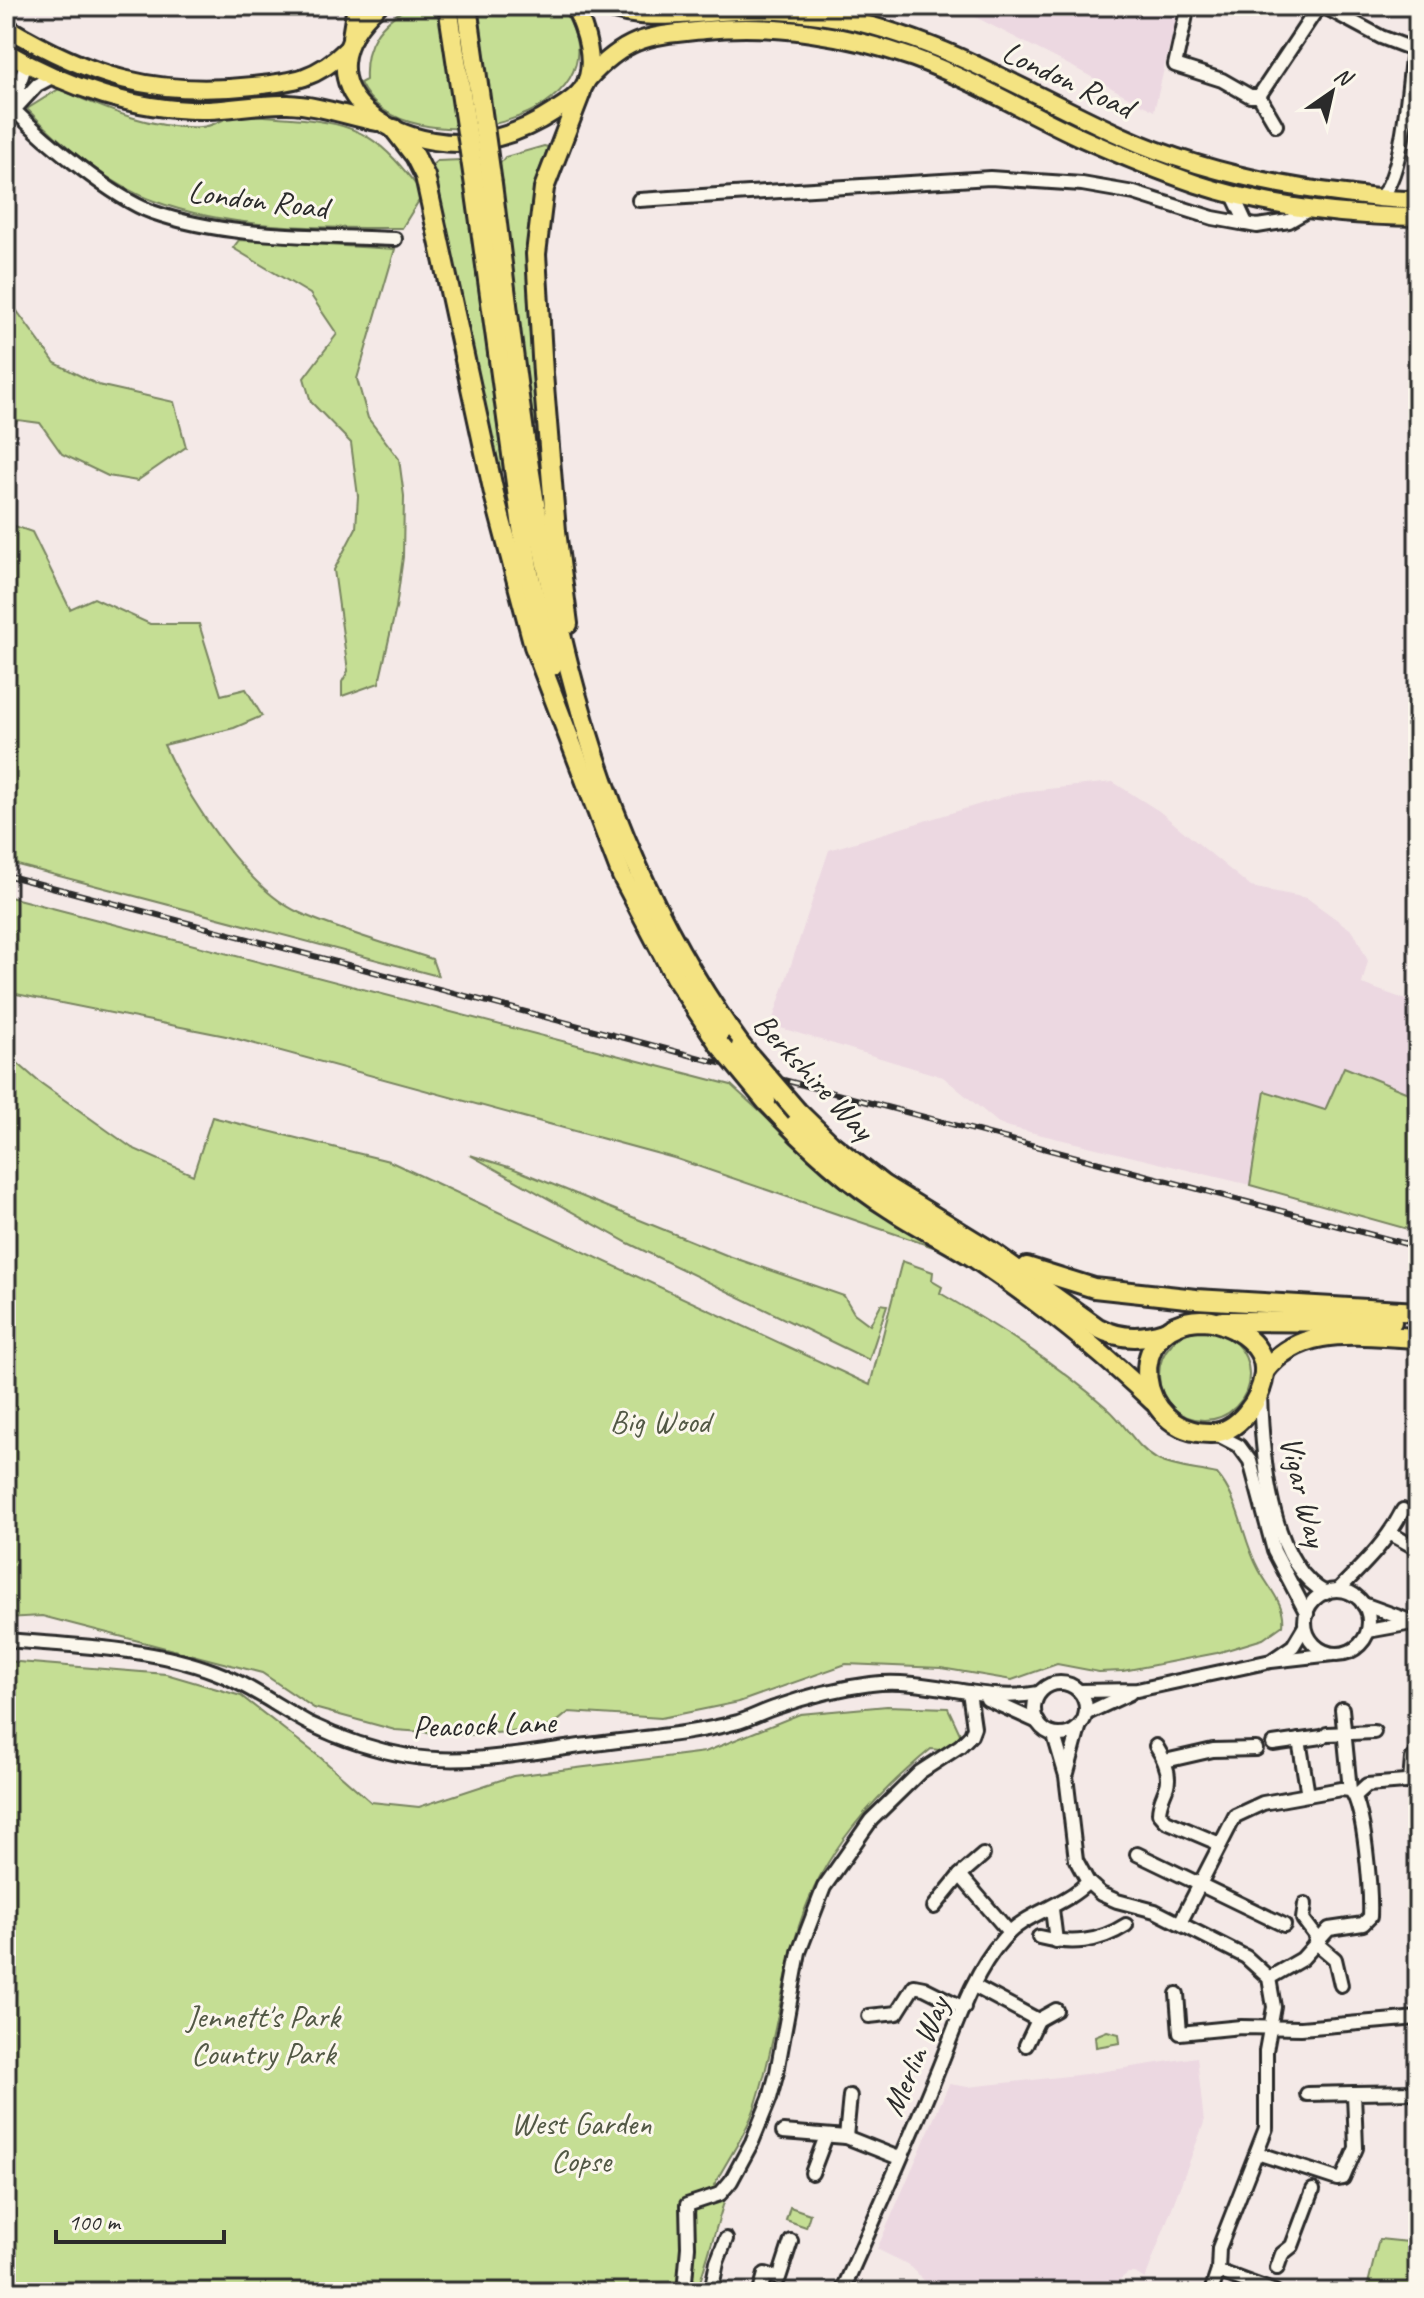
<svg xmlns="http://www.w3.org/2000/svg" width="1424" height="2298" font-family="Caveat,sans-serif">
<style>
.built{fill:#ecd8e1}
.green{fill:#c5de94;stroke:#788460;stroke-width:2}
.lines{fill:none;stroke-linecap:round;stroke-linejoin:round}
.minor-casing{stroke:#2b2b2b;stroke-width:18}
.major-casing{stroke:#2b2b2b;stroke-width:22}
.highway-casing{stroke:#2b2b2b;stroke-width:24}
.minor{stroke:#fbf7ec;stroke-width:12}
.major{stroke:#f4e382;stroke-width:16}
.highway{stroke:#f4e382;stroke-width:18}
.rail-casing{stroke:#2b2b2b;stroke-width:6}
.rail{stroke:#fbf7ec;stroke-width:3;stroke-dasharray:9;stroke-linecap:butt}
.highway-bridge-casing{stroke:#2b2b2b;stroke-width:24;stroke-linecap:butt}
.highway-bridge{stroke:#f4e382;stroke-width:18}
.labels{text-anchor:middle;stroke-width:6;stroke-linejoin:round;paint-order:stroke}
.street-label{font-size:32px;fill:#2b2b2b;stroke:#fbf7ec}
.park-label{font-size:32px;fill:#525845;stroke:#fbf7ec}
</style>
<rect width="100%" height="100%" fill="#f4e9e7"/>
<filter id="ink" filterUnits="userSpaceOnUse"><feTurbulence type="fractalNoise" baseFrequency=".0125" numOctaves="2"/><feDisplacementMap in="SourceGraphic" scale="16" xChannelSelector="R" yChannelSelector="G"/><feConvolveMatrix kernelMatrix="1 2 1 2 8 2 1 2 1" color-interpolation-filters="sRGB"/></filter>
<g filter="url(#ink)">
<g class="built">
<polygon points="954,6 1179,6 1154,111 1073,67"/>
<polygon points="1113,782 1159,811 1251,887 1307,898 1354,932 1368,961 1362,984 1418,1004 1418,1097 1344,1067 1325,1110 1265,1091 1250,1185 1001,1125 943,1077 771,1025 829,850 1020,792"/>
<polygon points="1197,2057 1204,2123 1145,2279 1135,2273 1128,2273 1104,2292 936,2292 907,2264 877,2249 949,2084 968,2087 1086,2074"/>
</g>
<g class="green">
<path d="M411 6H560C643 119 402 173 360 83L366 80C364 44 379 22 411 6Z"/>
<path d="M59 89C103 108 152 130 201 127 213 127 224 117 236 116 254 114 273 117 291 118 361 123 381 138 423 194L402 228C319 228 233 230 154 201 109 185 60 143 27 109Z"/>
<polygon points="544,146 548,147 537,177 528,230 538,428 534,423 528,387 499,165 505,157"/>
<polygon points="461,160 503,468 501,471 494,468 431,166 437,161"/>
<polygon points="239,240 395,249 357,379 368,418 399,459 404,496 403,557 396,608 379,683 342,696 342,682 348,671 334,570 356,528 358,496 351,443 311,402 304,378 337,334 310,294 233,248"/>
<polygon points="6,296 55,363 98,385 174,402 186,447 137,481 108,476 62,454 40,423 18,420 6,436"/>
<path d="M6 523 32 532 70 609 94 598 150 624H199L221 695 246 689 262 716 234 728 164 745C188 798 246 889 300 913 342 932 389 944 432 959L438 976 6 862Z"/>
<polygon points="6,896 731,1085 847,1192 945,1251 674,1158 226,1036 6,992"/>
<path d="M6 1053 38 1081 132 1148 193 1175 212 1117 389 1161 870 1385 902 1261 933 1272 932 1281 942 1287 940 1293C998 1327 1056 1363 1107 1408 1126 1424 1135 1447 1158 1460 1177 1469 1197 1469 1217 1474 1240 1500 1242 1538 1258 1568 1267 1586 1286 1604 1283 1625L1263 1639 1217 1653 1123 1671 1099 1672 1057 1664 1012 1680 941 1668 846 1664 739 1702 661 1718 569 1712 553 1725 538 1730 466 1735 395 1730 314 1708 262 1673 42 1616 6 1618Z"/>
<polygon points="1344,1067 1418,1097 1418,1232 1250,1185 1265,1091 1325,1110"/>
<polygon points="470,1155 512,1168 726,1255 844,1296 854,1313 870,1325 881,1304 887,1305 869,1360 628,1243"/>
<circle cx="1204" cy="1375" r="45"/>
<path d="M6 1661 166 1674 241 1696 321 1758 371 1802 419 1807 513 1776 705 1752 800 1714 887 1706 948 1708 962 1738 940 1750 931 1749C874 1796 822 1853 799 1926 781 1984 775 2046 756 2104 747 2132 728 2159 714 2185L727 2192 697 2292H6Z"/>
<polygon points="1418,1963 1418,1999 1413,2000 1409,1967"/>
<polygon points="1107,2031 1119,2034 1120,2043 1096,2047 1095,2036"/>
<polygon points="790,2207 810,2214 806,2227 786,2220"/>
<polygon points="1379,2239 1418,2243 1418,2292 1366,2292"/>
</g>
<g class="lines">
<defs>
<g id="minor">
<polyline points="1188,6 1175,65 1222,80 1250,96 1259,96 1319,6"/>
<polyline points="1323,6 1381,37 1418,51"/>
<path d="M52 77 37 85 14 110C45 141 112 197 152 212 229 239 315 235 395 239"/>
<polyline points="1259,96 1276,125"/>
<polyline points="20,102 19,85 26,63"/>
<polyline points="1232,193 1246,223"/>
<path d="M1378 198C1403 184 1409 80 1413 49L1418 34"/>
<polyline points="639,200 990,178 1082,184 1134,193 1213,218 1257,226 1289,221 1310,209"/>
<path d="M1260 1395C1262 1452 1269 1564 1326 1593"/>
<polyline points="1214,1433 1239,1446 1250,1461 1274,1551 1307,1614"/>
<polyline points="1391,1534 1418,1549"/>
<path d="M1338 1590C1364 1564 1387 1542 1403 1510"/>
<circle cx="1337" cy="1622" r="32"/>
<polyline points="1363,1604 1418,1624"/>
<polyline points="1368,1631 1412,1623"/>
<path d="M6 1640C75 1646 150 1647 215 1672 249 1685 278 1707 310 1724 341 1739 374 1750 408 1756 466 1766 531 1752 588 1745 638 1738 689 1735 738 1722 751 1718 764 1711 777 1707 808 1696 838 1688 871 1684 928 1677 983 1704 1039 1693"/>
<polyline points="1274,1659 1293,1646 1305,1626"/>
<circle cx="1060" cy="1709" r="26"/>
<polyline points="1080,1691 1137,1690 1271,1661 1333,1654"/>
<polyline points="987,1699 1038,1722"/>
<polyline points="1342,1709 1350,1790"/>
<polyline points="1087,1713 1130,1693"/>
<polyline points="1327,1734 1374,1732"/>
<polyline points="1054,1735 1066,1776 1076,1860 1088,1882 1101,1894 1117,1901 1155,1911 1246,1957 1269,1978 1274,2007 1266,2051 1266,2128 1219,2248 1218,2271 1211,2292"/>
<polyline points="1299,1740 1308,1795"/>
<polyline points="1273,1744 1322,1737"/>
<path d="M1156 1746C1163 1757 1171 1772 1167 1786 1164 1795 1159 1802 1159 1813L1166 1821 1220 1844"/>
<polyline points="1165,1761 1213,1750 1256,1749"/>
<polyline points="1067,1773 1079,1728"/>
<polyline points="1410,1782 1412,1759 1418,1751"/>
<polyline points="1356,1795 1367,1785 1418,1781"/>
<polyline points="1137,1854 1284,1925"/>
<polyline points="960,1875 1009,1932"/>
<polyline points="1305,1904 1303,1919 1318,1939"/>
<polyline points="934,1907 960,1875 983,1855"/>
<polyline points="1052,1909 1056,1941"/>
<path d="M1180 1923 1235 1816 1263 1803 1341 1789 1350 1790C1365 1802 1371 1895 1370 1917L1363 1924 1329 1929 1302 1959 1269 1978"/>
<path d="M1039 1937C1071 1945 1098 1943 1126 1925"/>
<polyline points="1315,1942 1335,1959 1341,1985"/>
<polyline points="974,1986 1038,2020 1056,2010"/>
<polyline points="1177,1994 1180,2033 1241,2027 1301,2028 1418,2018"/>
<polyline points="869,2016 897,2013 914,1986 924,1988 964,2008"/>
<polyline points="1026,2045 1038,2020"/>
<polyline points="1307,2094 1354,2093"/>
<polyline points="783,2132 846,2137 899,2158"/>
<polyline points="846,2137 850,2096"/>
<polyline points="1257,2153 1337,2179 1343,2178 1356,2148 1354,2093 1418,2092"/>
<polyline points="812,2173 826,2136"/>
<polyline points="1277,2268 1282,2254 1292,2246 1313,2190"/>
<polyline points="1218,2271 1275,2292"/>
<polyline points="684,2292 688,2247 687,2205 720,2194 731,2181 752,2142 770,2098 777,2072 799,1952 824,1887 871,1820 920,1772 960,1746 971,1735 974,1727 969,1692"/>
<polyline points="711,2292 717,2262 726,2239"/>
<polyline points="760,2292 765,2274 779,2278 791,2241"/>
<path d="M842 2292C874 2220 906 2148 936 2075 955 2030 970 1976 1003 1939 1026 1912 1062 1908 1088 1882"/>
</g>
<g id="major">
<path d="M378 6C292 85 391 152 475 142 503 138 531 127 555 111 564 105 576 98 583 88 598 65 585 28 574 6"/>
<path d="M602 6C647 24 693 12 740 11 772 9 805 12 837 18 938 36 1029 94 1122 136 1192 168 1270 185 1345 194 1369 197 1394 201 1418 200"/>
<path d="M6 27C90 77 155 97 253 86 293 82 317 79 347 49"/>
<path d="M6 52C66 87 138 112 209 110 235 109 261 103 288 104 318 105 347 116 377 122"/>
<path d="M587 80C627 36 648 36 705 30 774 23 848 35 914 58 973 80 1027 113 1084 139 1120 155 1159 171 1197 184 1267 207 1344 216 1418 217"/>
</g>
<g id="highway">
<polyline points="352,37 357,6"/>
<polyline points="394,129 415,156 425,176 495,498 534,646 622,876 675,977 719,1044"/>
<path d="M492 184C531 490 553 788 741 1046"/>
<polyline points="475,186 522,527 529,573 552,666"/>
<polyline points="568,624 556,531 543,374 536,254 544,188 581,92"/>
<path d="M766 1101C803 1141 844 1180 891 1209 918 1227 948 1241 976 1259 1038 1301 1099 1349 1153 1401"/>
<path d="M797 1111 831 1144 883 1185 992 1252 1098 1328C1119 1339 1142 1339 1164 1332"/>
<polyline points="1027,1267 1094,1288 1196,1299 1418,1312"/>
<path d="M1201 1320C1227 1320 1267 1342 1264 1374 1261 1400 1238 1433 1211 1433 1135 1434 1121 1323 1201 1320Z"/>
<polyline points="1222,1321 1392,1322"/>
<path d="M1264 1372C1301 1322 1363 1336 1418 1338"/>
</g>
</defs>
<use href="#minor" class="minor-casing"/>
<use href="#major" class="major-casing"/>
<use href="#highway" class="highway-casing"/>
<use href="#minor" class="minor"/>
<use href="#major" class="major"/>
<use href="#highway" class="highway"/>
<defs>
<polyline id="rail" points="6,875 1418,1247"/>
</defs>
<use href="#rail" class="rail-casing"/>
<use href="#rail" class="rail"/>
<defs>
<g id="highway-bridge">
<polyline points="448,6 475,186"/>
<polyline points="467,6 492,184"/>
<polyline points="719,1044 766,1101"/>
<polyline points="741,1046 797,1111"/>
</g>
</defs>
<use href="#highway-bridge" class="highway-bridge-casing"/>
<use href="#highway-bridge" class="highway-bridge"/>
</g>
</g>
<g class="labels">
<g class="street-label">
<text transform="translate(1068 79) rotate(25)" y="11">London Road</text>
<text transform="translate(258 199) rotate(7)" y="11">London Road</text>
<text transform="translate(814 1076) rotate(47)" y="11">Berkshire Way</text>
<text transform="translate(1304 1491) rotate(76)" y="11">Vigar Way</text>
<text transform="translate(484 1724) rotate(-2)" y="11">Peacock Lane</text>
<text transform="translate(915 2056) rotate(-67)" y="11">Merlin Way</text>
</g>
<g class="park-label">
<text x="660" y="1432">Big Wood</text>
<text x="263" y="2027">Jennett's Park<tspan x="263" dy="37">Country Park</tspan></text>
<text x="581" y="2134">West Garden<tspan x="581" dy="37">Copse</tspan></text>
</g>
</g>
<rect width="1424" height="2298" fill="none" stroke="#fbf7ec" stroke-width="32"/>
<rect x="16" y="16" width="1392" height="2266" fill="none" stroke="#2b2b2b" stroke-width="3" filter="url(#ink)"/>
<g transform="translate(1332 92) rotate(34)" stroke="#fbf7ec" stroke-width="6" paint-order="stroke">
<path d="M0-6L14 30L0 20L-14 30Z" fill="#2b2b2b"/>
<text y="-12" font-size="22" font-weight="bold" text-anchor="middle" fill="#2b2b2b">N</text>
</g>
<path d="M56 2230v12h168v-12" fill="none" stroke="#2b2b2b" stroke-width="4"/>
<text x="68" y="2230" font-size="24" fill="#2b2b2b" stroke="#fbf7ec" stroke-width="6" paint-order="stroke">100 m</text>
</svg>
